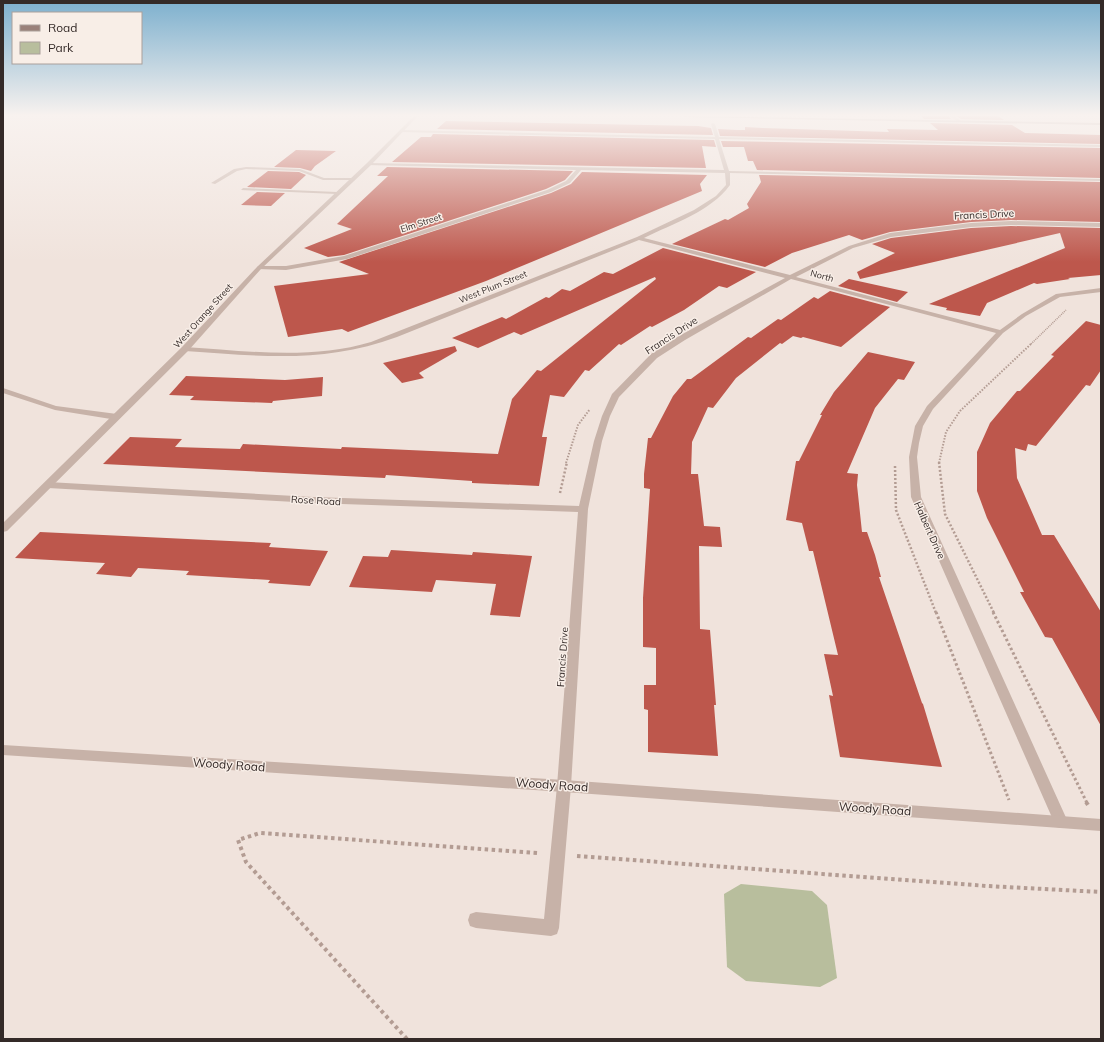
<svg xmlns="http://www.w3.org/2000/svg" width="1104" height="1042" font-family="Mulish,sans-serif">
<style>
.green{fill:#b8be9d}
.building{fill:#bd574c}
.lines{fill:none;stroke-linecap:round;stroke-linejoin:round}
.path-far4{stroke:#b39c93;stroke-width:1.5;stroke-dasharray:1 1;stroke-linecap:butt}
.path-far3{stroke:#b39c93;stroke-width:2;stroke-dasharray:1.5 1.5;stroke-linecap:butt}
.path-far2{stroke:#b39c93;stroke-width:2.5;stroke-dasharray:2 2;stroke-linecap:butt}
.path-far1{stroke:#b39c93;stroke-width:3;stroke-dasharray:2.5 2.5;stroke-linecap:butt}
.path{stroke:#b39c93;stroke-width:4;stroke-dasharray:3.5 3.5;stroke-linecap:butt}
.service{fill:#c7b2a8;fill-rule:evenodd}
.minor{fill:#c7b2a8;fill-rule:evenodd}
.tertiary{fill:#c7b2a8;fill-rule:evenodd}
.secondary{fill:#9a817a;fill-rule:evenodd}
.labels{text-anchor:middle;stroke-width:3;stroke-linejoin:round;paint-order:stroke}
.far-street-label{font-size:9px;fill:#342a28;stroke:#f8eee7}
.street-label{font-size:10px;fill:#342a28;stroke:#f8eee7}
.near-street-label{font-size:12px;fill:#342a28;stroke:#f8eee7}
</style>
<rect width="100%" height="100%" fill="#f0e3dc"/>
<polygon class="green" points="741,884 812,891 827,905 837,978 820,987 746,981 727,967 724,894"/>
<g class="building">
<polygon points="921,116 949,116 951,119 924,119"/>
<polygon points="956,116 998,116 1004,120 961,119"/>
<polygon points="446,121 698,126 711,128 713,135 437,129"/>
<polygon points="930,123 1012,125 1025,133 1101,135 1101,144 720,136 718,129 737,130 745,130 745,127 763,128 889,132 887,129 938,130"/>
<polygon points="433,134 714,140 716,147 702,146 706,168 392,162 421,137 431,137"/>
<polygon points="721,141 1101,148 1101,178 757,170 753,161 748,161 744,147 723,147"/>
<polygon points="296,150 336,151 315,166 311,171 300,168 274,167"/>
<polygon points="387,167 573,171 565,180 546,189 344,255 328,257 304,248 352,229 337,224 388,176 377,176"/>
<polygon points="268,171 299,172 306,175 291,189 247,187"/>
<polygon points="582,172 707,175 700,184 702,191 486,281 348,332 342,329 288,337 274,286 369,274 339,262 551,193 571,184"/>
<polygon points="759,175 1101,182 1101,222 1011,220 971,222 890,232 862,240 849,235 792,253 765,267 672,244 725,219 728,220 749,208 747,204 761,182"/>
<polygon points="257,192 285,193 271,206 241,205"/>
<polygon points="1011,226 1101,228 1101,275 1068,278 1070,279 1037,284 1034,283 987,303 980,316 946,310 947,308 929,304 1065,248 1060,233 860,279 857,272 895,253 872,244 891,238 971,228"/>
<polygon points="663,248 756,272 727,288 719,286 684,310 652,327 650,326 621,345 619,344 589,371 585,370 564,397 550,395 542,437 547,437 539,486 472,483 472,481 386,475 385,478 103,464 130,437 182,439 175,447 240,449 243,444 341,449 342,447 498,454 512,399 531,377 537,370 541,371 656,279 655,277 521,335 514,332 478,348 452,338 502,317 506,319 546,297 549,298 562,289 570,291 604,272 613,274"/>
<polygon points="849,279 908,292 897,302 838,286"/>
<polygon points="830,291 890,307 841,347 803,337 801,338 793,336 782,344 780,343 736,378 713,408 708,407 692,442 691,474 698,474 704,526 720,527 722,547 699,546 700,629 710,630 716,705 714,705 718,756 648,752 648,710 644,709 644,685 656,685 656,648 643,647 643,598 650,489 644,488 644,474 648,438 651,438 673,396 687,379 691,379 748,337 751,338 778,319 781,320 814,297 818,299"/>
<polygon points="1086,321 1101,325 1101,370 1090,386 1086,385 1036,446 1028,444 1026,451 1015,448 1017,478 1042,535 1054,535 1101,612 1101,726 1052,638 1045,637 1020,592 1024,592 987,518 977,491 977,452 990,423 1017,391 1020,391 1054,356 1051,355"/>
<polygon points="455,346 457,351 419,373 424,378 402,383 383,363"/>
<polygon points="868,352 915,362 904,380 898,379 875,408 847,473 858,474 857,485 862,532 867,532 875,555 881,577 879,577 922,703 923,704 942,767 840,757 829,695 833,696 824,654 838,655 813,551 809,551 802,523 786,520 796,461 799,461 822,415 820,415 834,392"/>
<polygon points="186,376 285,380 323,377 322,396 273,401 272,403 190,400 194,396 169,395"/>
<polygon points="40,532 271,543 269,547 328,551 310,586 268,583 270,580 186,575 189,571 138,568 131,577 96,574 105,563 15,558"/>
<polygon points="391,550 472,555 473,552 532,556 520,617 490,615 496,584 436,580 432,592 349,587 363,556 388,557"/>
</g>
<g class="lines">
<polyline class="path-far4" points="1031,344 1066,310"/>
<g class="path-far3">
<polyline points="566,463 578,425 590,409"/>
<polyline points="939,463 946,432 960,411 1032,343"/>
</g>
<g class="path-far2">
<polyline points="939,462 945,514 994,613"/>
<polyline points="895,466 896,510 936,613"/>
<polyline points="560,493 567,462"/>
</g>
<g class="path-far1">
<polyline points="936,612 1009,800"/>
<polyline points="993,612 1087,803"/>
</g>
<g class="path">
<polyline points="1086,802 1088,805"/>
<polyline points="577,856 987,886 1101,892"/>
<polyline points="407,1039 246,862 238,840 260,833 538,853"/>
</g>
<g class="service">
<polygon points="246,167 300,169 324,178 351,178 353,179 351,180 323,180 299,171 246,169 237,171 215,184 211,183 234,169"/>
<polygon points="243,188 337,192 339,193 337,194 241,190"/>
<polygon points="3,388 56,406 117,414 121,417 117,420 55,410 3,393"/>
<polygon points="564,780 569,782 571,786 559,928 557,934 551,936 476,928 470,926 468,920 470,914 476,912 544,919 557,786 559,782"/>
</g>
<g class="minor">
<polygon points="950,116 954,116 961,121 958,122"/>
<path d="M713 123 715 124 719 137 1101 145V147L719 139 729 171 1101 179V181L730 173V185C710 212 674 223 644 238L790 275 849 246 890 233 971 223 1011 221 1101 223V227L1011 225 971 227 891 237 853 248 796 277 1000 330 1022 314 1056 294 1101 288V292L1060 297 1026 316 1003 333 933 409 923 426 919 443 917 457 921 497 1068 822 1066 827 1061 828 1056 827 1054 822 911 497 909 457 915 426 927 406 996 333 791 279 685 340 657 358 619 397 610 416 602 441 588 509 571 786 569 790 564 792 559 790 557 786 578 512 313 503 48 488 43 485 48 482 313 497 579 506 594 441 602 416 612 394 651 354 679 336 785 278 639 240 397 337C324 364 261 356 185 351L181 349 185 347C247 351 311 360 371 342L637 237 694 210 716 196 726 185 725 173 581 170 570 183 551 192 347 259 286 270 257 269V267L259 266H286L344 256 547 190 566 181 576 170 367 165 369 163 724 170 715 139 401 132 400 130 715 137 711 124Z"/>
</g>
<g class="tertiary">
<polygon points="414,116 418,116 371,165 261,269 188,351 7,531 3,532 3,523 182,347 257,267 367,163"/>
<polygon points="3,745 564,780 1101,819 1101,831 564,792 3,755"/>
</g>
<polygon class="secondary" points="683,116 1101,123 1101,125 685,117"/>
</g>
<linearGradient id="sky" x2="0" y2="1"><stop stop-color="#7db0ce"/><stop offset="0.44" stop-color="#f8f2ef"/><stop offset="1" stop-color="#f8f2ef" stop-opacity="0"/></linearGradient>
<rect width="1104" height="262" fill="url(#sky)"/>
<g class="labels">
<g class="far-street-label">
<text transform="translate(421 223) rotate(-18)" y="3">Elm Street</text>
<text transform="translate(822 276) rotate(15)" y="3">North</text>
<text transform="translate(493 287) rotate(-22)" y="3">West Plum Street</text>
<text transform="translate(203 316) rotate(-48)" y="3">West Orange Street</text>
</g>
<g class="street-label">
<text transform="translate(984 214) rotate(-3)" y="4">Francis Drive</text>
<text transform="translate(671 335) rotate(-33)" y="4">Francis Drive</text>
<text transform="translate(316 500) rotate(3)" y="4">Rose Road</text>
<text transform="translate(930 530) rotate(66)" y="4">Halbert Drive</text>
<text transform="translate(562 657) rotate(-86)" y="4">Francis Drive</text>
</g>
<g class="near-street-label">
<text transform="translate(229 765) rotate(4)" y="4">Woody Road</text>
<text transform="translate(552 785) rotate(4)" y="4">Woody Road</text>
<text transform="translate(875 809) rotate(4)" y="4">Woody Road</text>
</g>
</g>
<rect width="1104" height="1042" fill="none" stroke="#342a28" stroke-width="8"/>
<rect x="12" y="12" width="130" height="52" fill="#f8eee7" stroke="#aaa09b"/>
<rect x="20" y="25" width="20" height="6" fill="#9a817a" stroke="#aaa09b"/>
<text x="48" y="32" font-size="12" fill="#342a28">Road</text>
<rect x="20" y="42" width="20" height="12" fill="#b8be9d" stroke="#aaa09b"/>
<text x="48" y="52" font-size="12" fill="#342a28">Park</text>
</svg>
